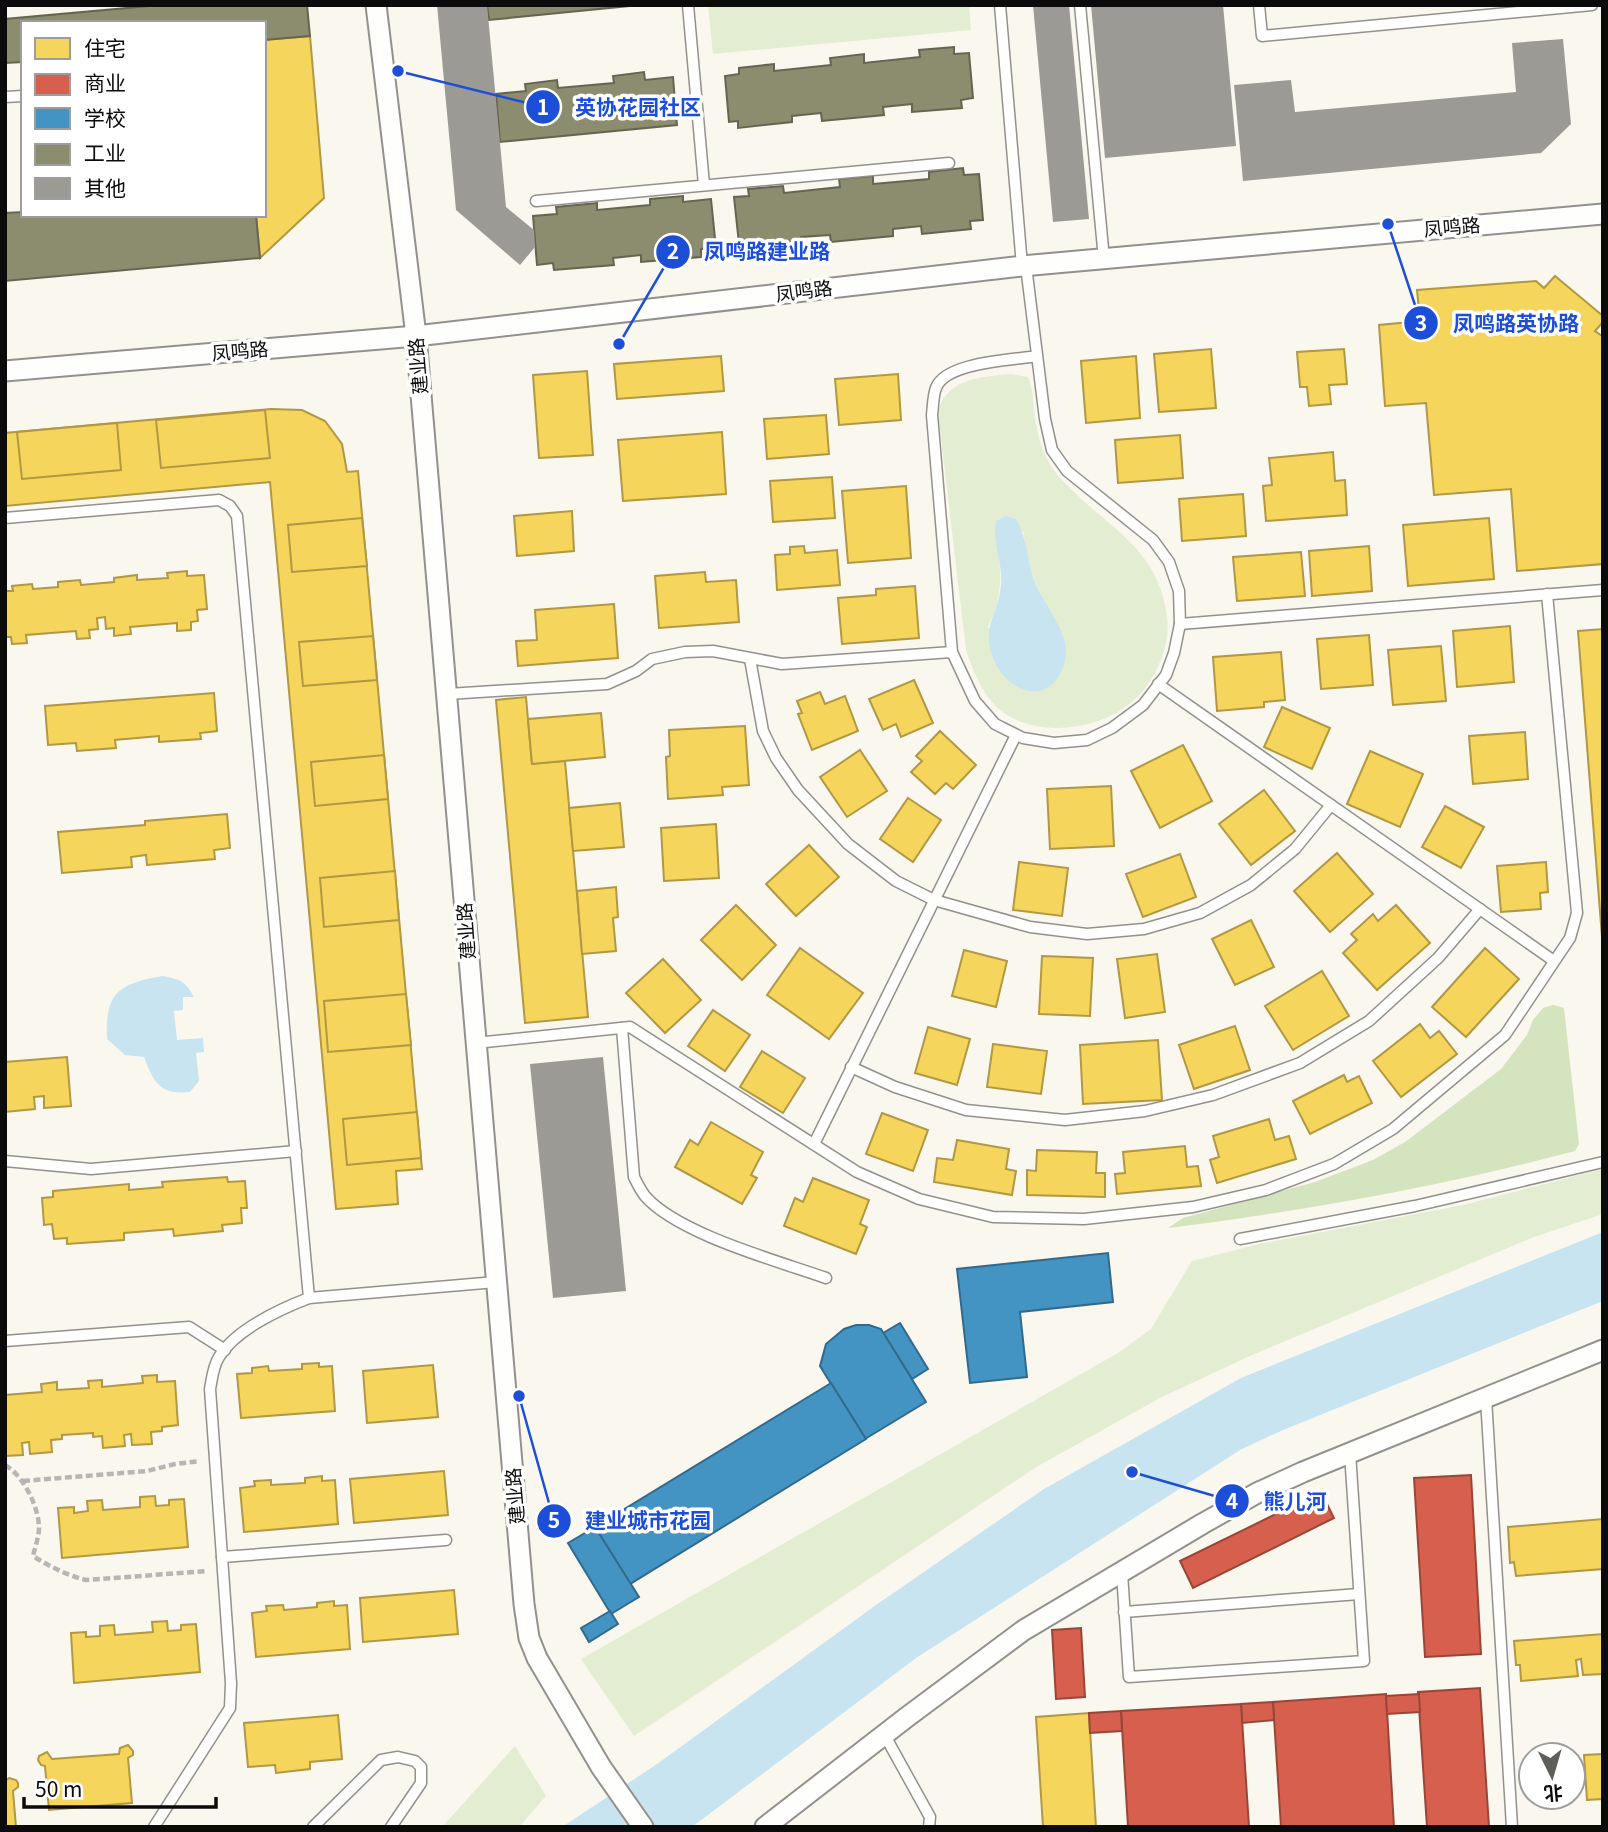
<svg xmlns="http://www.w3.org/2000/svg" width="1608" height="1832" font-family="Georgia,'Noto Sans SC',serif">
<style>
.green{fill:#e3edd1;fill-rule:evenodd}
.forest{fill:#d4e4bf}
.water{fill:#c8e4f1}
.homes{fill:#f6d55c;stroke:#b09844;stroke-width:2}
.shops{fill:#d6604d;stroke:#994639;stroke-width:2}
.schools{fill:#4393c3;stroke:#326a8c;stroke-width:2}
.industry{fill:#8c8c6e;stroke:#656550;stroke-width:2}
.building{fill:#9c9a95}
.lines{fill:none;stroke-linecap:round;stroke-linejoin:round}
.service-casing{stroke:#93918e;stroke-width:13}
.minor-casing{stroke:#93918e;stroke-width:23}
.path{stroke:#b7b6b5;stroke-width:4.5;stroke-dasharray:7 3.5;stroke-linecap:butt}
.service{stroke:#fefefd;stroke-width:10}
.minor{stroke:#fefefd;stroke-width:19}
.labels{text-anchor:middle;stroke-width:7;stroke-linejoin:round;paint-order:stroke}
.street-label{font-size:19px;fill:#0b0b0b;stroke:#fff}
.leader{fill:none;stroke:#1d4ed8;stroke-width:2.5}
.callout-dot{fill:#1d4ed8;stroke:#fff;stroke-width:2.5}
.mark-label{font-size:21px;text-anchor:middle;font-weight:bold;fill:#fff}
.callout-label{font-size:21px;text-anchor:middle;font-weight:bold;fill:#1d4ed8;stroke:#fff;stroke-width:7;stroke-linejoin:round;paint-order:stroke}
</style>
<rect width="100%" height="100%" fill="#faf7ef"/>
<g class="green">
<polygon points="708,5 969,5 971,30 713,54"/>
<path d="M1011 374 1028 377C1034 391 1033 404 1035 419 1037 431 1041 448 1047 459 1053 472 1064 482 1074 492 1115 532 1158 551 1167 616 1171 642 1158 675 1140 694 1109 730 1036 741 999 709 982 694 973 671 966 650L938 412C947 378 980 377 1011 374ZM1023 531C1026 549 1029 567 1036 584 1049 616 1084 659 1047 688L988 627C1000 602 1003 580 998 552Z"/>
<polygon points="1603,1169 1603,1214 1534,1237 1252,1355 1160,1398 1038,1466 634,1736 581,1659 1118,1353 1151,1329 1192,1261 1259,1244 1463,1205"/>
<polygon points="515,1746 546,1796 519,1827 442,1827"/>
</g>
<path class="forest" d="M1553 1005 1564 1008 1579 1144 1575 1151C1442 1186 1305 1211 1168 1228L1183 1218 1315 1182 1373 1160 1405 1142 1501 1069 1527 1035 1533 1020 1543 1008Z"/>
<g class="water">
<path d="M1006 516 1016 519C1028 539 1027 563 1036 585 1044 603 1068 633 1066 653 1060 709 1005 699 991 652 983 625 999 611 1001 585 1003 563 992 542 996 521Z"/>
<path d="M162 976C179 979 186 981 194 997H183V1010L174 1011 177 1040 203 1038 204 1052 196 1053 199 1081 190 1092C160 1095 154 1083 144 1057L125 1055 107 1039C105 992 119 984 162 976Z"/>
<polygon points="1603,1232 1603,1301 1283,1430 1240,1450 916,1658 692,1827 562,1827 657,1764 876,1605 1044,1489 1241,1378"/>
</g>
<g class="homes">
<polygon points="310,36 324,198 260,258 256,215 264,215 264,40"/>
<polygon points="1555,276 1603,316 1603,322 1595,331 1602,336 1603,350 1603,564 1517,571 1511,489 1434,495 1426,403 1385,406 1379,325 1420,321 1417,290 1536,281 1544,288"/>
<polygon points="1211,349 1216,408 1159,412 1154,354"/>
<polygon points="1344,349 1347,384 1329,385 1331,404 1309,406 1307,387 1300,387 1297,352"/>
<polygon points="721,356 724,391 617,399 614,364"/>
<polygon points="1136,356 1140,418 1086,423 1081,361"/>
<polygon points="587,371 593,455 539,458 533,375"/>
<polygon points="898,374 901,420 839,425 835,379"/>
<polygon points="271,409 302,410 325,421 342,444 347,472 358,471 422,1169 396,1171 398,1204 336,1209 270,482 5,506 5,433"/>
<polygon points="265,410 270,458 161,468 156,420"/>
<polygon points="826,415 829,454 767,459 764,419"/>
<polygon points="117,423 121,470 22,479 17,432"/>
<polygon points="722,432 726,494 623,501 618,440"/>
<polygon points="1180,435 1183,478 1118,483 1115,440"/>
<polygon points="1333,452 1335,481 1345,480 1347,515 1266,521 1263,486 1272,485 1269,458"/>
<polygon points="832,477 835,518 773,522 770,481"/>
<polygon points="906,486 911,558 848,563 842,491"/>
<polygon points="1243,494 1246,536 1182,541 1179,499"/>
<polygon points="572,511 574,551 517,556 514,516"/>
<polygon points="362,518 367,566 292,572 288,525"/>
<polygon points="1489,518 1494,579 1408,586 1403,525"/>
<polygon points="804,546 805,553 837,550 840,585 777,590 775,555 790,554 790,547"/>
<polygon points="1369,546 1372,591 1312,596 1309,551"/>
<polygon points="1301,552 1305,596 1237,601 1233,557"/>
<polygon points="187,571 187,576 204,575 207,609 197,610 198,621 191,622 191,630 177,631 177,623 130,627 131,634 114,636 114,628 106,629 105,617 97,618 98,629 89,630 90,638 77,639 76,631 26,635 27,643 12,644 11,637 5,637 5,591 13,591 12,586 32,584 33,589 58,587 58,582 80,580 81,585 114,582 114,578 137,575 137,580 168,578 167,573"/>
<polygon points="705,572 706,582 736,580 739,622 659,628 655,576"/>
<polygon points="915,586 919,638 842,644 838,598 876,595 876,589"/>
<polygon points="614,604 618,658 518,666 516,641 537,640 535,610"/>
<polygon points="1510,626 1514,682 1457,687 1453,631"/>
<polygon points="1603,629 1603,950 1578,631"/>
<polygon points="1369,635 1373,685 1321,689 1317,639"/>
<polygon points="373,636 377,680 303,686 299,642"/>
<polygon points="1441,646 1446,701 1393,705 1388,650"/>
<polygon points="1281,652 1285,700 1264,702 1264,707 1217,711 1213,657"/>
<polygon points="914,680 933,723 901,737 896,724 883,730 869,699"/>
<polygon points="820,692 825,704 845,696 858,731 812,750 798,714 802,713 797,701"/>
<polygon points="214,693 217,731 200,733 201,739 159,742 159,736 115,740 116,748 77,751 76,743 48,745 45,706"/>
<polygon points="526,697 532,764 565,761 588,1017 525,1023 496,700"/>
<polygon points="1282,707 1330,728 1312,769 1264,747"/>
<polygon points="601,713 605,757 532,764 528,719"/>
<polygon points="745,726 749,785 722,787 723,795 668,799 666,757 670,756 669,730"/>
<polygon points="940,731 976,765 953,789 946,783 935,794 911,772 922,761 916,756"/>
<polygon points="1525,732 1528,779 1473,784 1469,736"/>
<polygon points="1183,745 1212,801 1160,828 1131,771"/>
<polygon points="860,750 887,791 847,817 820,777"/>
<polygon points="1370,751 1423,774 1400,827 1347,804"/>
<polygon points="384,755 388,799 315,806 311,762"/>
<polygon points="1111,786 1114,846 1050,849 1047,789"/>
<polygon points="1264,790 1295,831 1251,865 1219,824"/>
<polygon points="908,798 941,820 913,862 880,839"/>
<polygon points="620,803 624,847 573,851 569,808"/>
<polygon points="1445,806 1484,827 1461,868 1422,847"/>
<polygon points="227,814 230,848 214,850 215,859 147,865 146,855 131,857 132,867 62,873 58,832 145,825 145,821"/>
<polygon points="716,824 719,878 664,881 661,828"/>
<polygon points="809,845 839,877 796,916 766,884"/>
<polygon points="1337,853 1373,894 1330,932 1294,891"/>
<polygon points="1180,854 1196,897 1143,917 1126,874"/>
<polygon points="1019,862 1068,868 1062,916 1013,910"/>
<polygon points="1546,862 1548,892 1540,893 1541,909 1501,912 1497,866"/>
<polygon points="395,871 399,920 324,927 320,878"/>
<polygon points="616,887 618,917 613,918 616,951 582,954 577,891"/>
<polygon points="736,905 776,945 742,980 701,940"/>
<polygon points="1396,905 1430,943 1377,990 1343,953 1357,940 1351,934 1373,914 1378,921"/>
<polygon points="1251,920 1274,967 1235,985 1212,939"/>
<polygon points="800,948 863,993 829,1039 767,995"/>
<polygon points="1485,948 1519,979 1466,1037 1432,1007"/>
<polygon points="964,950 1007,961 996,1007 952,996"/>
<polygon points="1157,954 1165,1012 1125,1018 1117,959"/>
<polygon points="1042,956 1093,958 1090,1016 1039,1014"/>
<polygon points="663,959 701,1000 665,1033 626,993"/>
<polygon points="1322,971 1349,1016 1293,1050 1265,1006"/>
<polygon points="406,994 411,1045 328,1052 324,1001"/>
<polygon points="713,1010 750,1035 725,1071 688,1046"/>
<polygon points="1420,1024 1430,1038 1439,1031 1457,1054 1401,1097 1373,1061"/>
<polygon points="1235,1026 1250,1070 1194,1089 1179,1045"/>
<polygon points="928,1027 970,1039 957,1085 915,1073"/>
<polygon points="1158,1040 1162,1100 1083,1104 1080,1045"/>
<polygon points="993,1044 1047,1051 1041,1094 987,1087"/>
<polygon points="762,1051 805,1078 783,1113 740,1087"/>
<polygon points="67,1057 71,1106 44,1108 44,1096 34,1097 35,1109 5,1112 5,1062"/>
<polygon points="1344,1075 1347,1082 1359,1076 1372,1103 1310,1134 1293,1101"/>
<polygon points="417,1112 421,1158 347,1165 343,1119"/>
<polygon points="882,1113 928,1130 913,1171 866,1154"/>
<polygon points="1269,1119 1275,1140 1289,1136 1296,1159 1217,1183 1210,1160 1219,1157 1213,1136"/>
<polygon points="711,1122 763,1152 751,1175 757,1178 742,1204 675,1167 690,1140 698,1145"/>
<polygon points="957,1140 1009,1149 1006,1169 1016,1171 1012,1195 934,1182 937,1158 953,1160"/>
<polygon points="1185,1146 1187,1167 1198,1166 1201,1186 1117,1194 1115,1174 1125,1173 1123,1152"/>
<polygon points="1037,1150 1097,1152 1096,1173 1105,1173 1105,1197 1027,1195 1027,1170 1036,1171"/>
<polygon points="227,1177 228,1182 245,1181 247,1208 241,1208 242,1223 222,1225 223,1231 174,1236 173,1229 124,1233 124,1240 67,1244 67,1238 54,1239 52,1224 44,1225 42,1198 53,1197 53,1191 129,1184 129,1190 163,1187 162,1182"/>
<polygon points="813,1178 869,1200 860,1224 867,1227 856,1254 784,1226 795,1198 803,1202"/>
<polygon points="319,1363 319,1367 332,1366 335,1411 241,1418 237,1374 252,1373 252,1368 268,1366 269,1371 302,1369 302,1364"/>
<polygon points="433,1365 438,1417 367,1423 363,1371"/>
<polygon points="157,1375 157,1382 175,1381 178,1425 162,1427 162,1431 151,1432 152,1444 132,1445 131,1434 124,1435 125,1446 103,1448 102,1436 93,1437 93,1433 62,1435 62,1439 51,1440 52,1452 30,1454 29,1442 22,1443 23,1455 5,1456 5,1395 42,1392 41,1384 57,1382 57,1390 89,1388 88,1381 102,1380 102,1387 143,1383 142,1376"/>
<polygon points="444,1471 448,1515 354,1523 350,1479"/>
<polygon points="322,1476 322,1481 335,1480 338,1524 244,1532 240,1488 255,1486 254,1481 271,1480 271,1485 305,1483 305,1478"/>
<polygon points="155,1496 156,1506 169,1505 169,1500 184,1499 188,1547 62,1558 58,1508 74,1507 74,1513 88,1511 87,1501 102,1500 103,1510 140,1507 140,1497"/>
<polygon points="1603,1519 1603,1569 1516,1576 1514,1562 1510,1563 1508,1527"/>
<polygon points="454,1590 458,1634 363,1642 360,1598"/>
<polygon points="334,1601 334,1606 347,1605 350,1649 256,1657 252,1613 267,1611 266,1606 283,1605 284,1610 317,1607 317,1603"/>
<polygon points="167,1621 168,1631 181,1630 181,1625 196,1624 200,1672 74,1683 71,1633 86,1632 86,1637 100,1636 100,1626 114,1625 115,1635 153,1632 152,1622"/>
<polygon points="1603,1634 1603,1674 1583,1675 1581,1659 1576,1660 1578,1676 1521,1681 1520,1665 1516,1665 1514,1641"/>
<polygon points="1089,1713 1096,1827 1043,1827 1036,1717"/>
<polygon points="338,1715 342,1759 310,1762 310,1769 276,1773 275,1765 248,1767 244,1723"/>
<polygon points="128,1745 133,1751 133,1755 128,1758 132,1803 49,1810 45,1766 41,1765 38,1760 39,1756 47,1752 52,1759 119,1754 120,1748"/>
<polygon points="1603,1748 1603,1799 1587,1800 1584,1755 1602,1754"/>
<polygon points="9,1778 16,1780 18,1783 18,1787 13,1791 16,1827 5,1827 5,1781"/>
</g>
<g class="shops">
<polygon points="1471,1475 1481,1654 1425,1657 1414,1478"/>
<polygon points="1321,1492 1334,1518 1193,1588 1180,1561"/>
<polygon points="1081,1628 1085,1697 1056,1699 1052,1630"/>
<polygon points="1480,1688 1489,1827 1427,1827 1418,1692"/>
<polygon points="1386,1694 1394,1827 1281,1827 1273,1702"/>
<polygon points="1419,1694 1420,1712 1387,1714 1386,1696"/>
<polygon points="1273,1702 1274,1720 1242,1723 1241,1704"/>
<polygon points="1241,1704 1249,1827 1128,1827 1121,1711"/>
<polygon points="1121,1711 1122,1731 1090,1733 1089,1713"/>
</g>
<g class="schools">
<polygon points="1108,1253 1113,1302 1020,1312 1027,1377 970,1383 957,1269"/>
<polygon points="900,1323 928,1369 912,1379 883,1333"/>
<polygon points="856,1325 869,1325 881,1329 926,1402 865,1439 820,1366 826,1344 844,1329"/>
<polygon points="831,1383 866,1439 630,1584 595,1527"/>
<polygon points="595,1527 639,1597 611,1614 568,1543"/>
<polygon points="610,1611 618,1624 589,1642 581,1628"/>
</g>
<g class="industry">
<polygon points="160,5 307,5 310,36 264,40 264,23 23,23 23,62 5,63 5,19"/>
<polygon points="487,5 640,5 489,20"/>
<polygon points="954,47 954,54 969,53 973,98 961,100 962,108 912,112 912,104 883,107 884,115 822,121 821,113 792,116 792,122 738,128 738,121 729,122 725,76 739,74 739,68 774,64 774,71 831,65 830,58 864,54 864,63 920,57 919,50"/>
<polygon points="644,72 645,80 673,77 677,125 500,142 496,94 526,91 525,84 557,80 558,88 614,83 613,76"/>
<polygon points="963,168 964,175 979,174 983,220 970,221 971,229 922,234 921,226 893,229 893,236 831,242 830,235 801,237 802,244 748,249 747,242 739,244 734,197 749,196 748,189 783,186 784,193 840,187 839,179 873,176 873,184 929,179 929,172"/>
<polygon points="683,196 683,202 711,199 716,248 701,249 701,257 641,262 641,255 613,258 614,265 554,270 553,263 537,265 533,216 557,214 556,207 597,203 597,210 650,205 650,199"/>
<polygon points="23,212 23,215 256,215 260,258 5,281 5,213"/>
</g>
<g class="building">
<polygon points="437,5 487,5 506,207 534,230 535,247 520,265 456,210"/>
<polygon points="1033,5 1069,5 1089,219 1053,222"/>
<polygon points="1091,5 1223,5 1236,146 1105,158"/>
<polygon points="1563,39 1571,124 1541,153 1243,181 1234,85 1291,80 1295,112 1516,92 1512,43"/>
<polygon points="603,1057 626,1291 553,1298 530,1064"/>
</g>
<g class="lines">
<defs>
<g id="service">
<polyline points="688,5 704,185"/>
<polyline points="1000,5 1022,266"/>
<polyline points="1080,5 1104,259"/>
<polyline points="1259,5 1262,36 1592,5"/>
<polyline points="5,97 23,96"/>
<polyline points="536,201 949,163"/>
<path d="M1026 266 1045 419 1052 450 1067 471 1153 540 1169 562 1179 591 1180 624 1174 653 1166 675 1143 705 1112 728 1087 740 1054 743 1023 738 995 724 975 701 952 652 932 415C933 407 933 395 936 388 945 362 1013 360 1037 356"/>
<polyline points="5,518 219,500 230,506 237,516 309,1298"/>
<polyline points="1180,624 1603,590"/>
<polyline points="750,659 763,731 776,758 798,790 848,844 896,881 934,900 1030,927 1087,934 1144,929 1200,913 1251,885 1295,849 1331,805"/>
<polyline points="1158,684 1554,961"/>
<polyline points="448,694 607,684 636,671 652,659 685,652 713,651 782,664 952,652"/>
<path d="M622 1028 634 1177C637 1183 641 1191 645 1196 678 1234 778 1261 826 1278"/>
<polyline points="476,1043 630,1027 857,1172 919,1199 993,1217 1084,1219 1193,1207 1266,1190 1334,1164 1393,1129 1505,1035 1570,938 1577,913 1547,594"/>
<polyline points="851,1067 895,1087 966,1110 1065,1120 1145,1111 1213,1095 1300,1063 1369,1021 1438,958 1480,909"/>
<polyline points="814,1144 1016,735"/>
<polyline points="5,1161 91,1169 296,1151"/>
<polyline points="1240,1239 1415,1206 1603,1162"/>
<polyline points="5,1341 189,1327 225,1350"/>
<polyline points="1486,1398 1512,1827"/>
<polyline points="222,1557 446,1540"/>
<polyline points="1122,1573 1129,1677 1364,1661 1350,1453"/>
<polyline points="1124,1612 1359,1594"/>
<polyline points="884,1734 930,1817 929,1827"/>
<path d="M154 1827 230 1708 231 1683 210 1389C212 1379 213 1366 219 1357 235 1330 280 1309 309 1298L496 1282"/>
<polyline points="313,1827 381,1760 398,1757 415,1761 421,1767 421,1783 391,1827"/>
</g>
<g id="minor">
<polyline points="376,5 416,336 524,1604 529,1638 537,1658 601,1767 643,1827"/>
<polyline points="5,371 416,336 1022,266 1603,214"/>
<polyline points="765,1827 907,1717 1024,1630 1202,1524 1257,1493 1303,1472 1603,1350"/>
</g>
</defs>
<use href="#service" class="service-casing"/>
<use href="#minor" class="minor-casing"/>
<g class="path">
<path d="M5 1465C23 1475 39 1507 39 1528 39 1537 35 1547 33 1556 51 1567 66 1575 86 1580L208 1571"/>
<polyline points="23,1481 147,1471 175,1464 200,1461"/>
</g>
<use href="#service" class="service"/>
<use href="#minor" class="minor"/>
</g>
<g class="labels">
<g class="street-label">
<text transform="translate(1452 227) rotate(-5)" y="7">凤鸣路</text>
<text transform="translate(804 291) rotate(-7)" y="7">凤鸣路</text>
<text transform="translate(240 351) rotate(-5)" y="7">凤鸣路</text>
<text transform="translate(418 366) rotate(-95)" y="7">建业路</text>
<text transform="translate(466 931) rotate(-94)" y="7">建业路</text>
<text transform="translate(515 1496) rotate(-95)" y="7">建业路</text>
</g>
</g>
<path class="leader" d="M398 71L543 107M619 344L673 252M1388 224L1421 323M1132 1472L1232 1501M519 1396L554 1521"/>
<g class="callout-dot">
<circle cx="398" cy="71" r="7"/>
<circle cx="619" cy="344" r="7"/>
<circle cx="1388" cy="224" r="7"/>
<circle cx="1132" cy="1472" r="7"/>
<circle cx="519" cy="1396" r="7"/>
<circle cx="543" cy="107" r="18"/>
<circle cx="673" cy="252" r="18"/>
<circle cx="1421" cy="323" r="18"/>
<circle cx="1232" cy="1501" r="18"/>
<circle cx="554" cy="1521" r="18"/>
</g>
<g class="mark-label">
<text x="543" y="115">1</text>
<text x="673" y="259">2</text>
<text x="1421" y="331">3</text>
<text x="1232" y="1509">4</text>
<text x="554" y="1528">5</text>
</g>
<g class="callout-label">
<text x="638" y="115">英协花园社区</text>
<text x="767" y="259">凤鸣路建业路</text>
<text x="1516" y="331">凤鸣路英协路</text>
<text x="1295" y="1509">熊儿河</text>
<text x="648" y="1528">建业城市花园</text>
</g>
<rect width="1608" height="1832" fill="none" stroke="#0b0b0b" stroke-width="14"/>
<rect x="21" y="21" width="245" height="196" fill="#ffffff" stroke="#9d9d9d" stroke-width="2"/>
<rect x="35" y="38" width="35" height="21" fill="#f6d55c" stroke="#9d9d9d" stroke-width="2"/>
<text x="84" y="56" font-size="21" fill="#0b0b0b">住宅</text>
<rect x="35" y="74" width="35" height="21" fill="#d6604d" stroke="#9d9d9d" stroke-width="2"/>
<text x="84" y="91" font-size="21" fill="#0b0b0b">商业</text>
<rect x="35" y="108" width="35" height="21" fill="#4393c3" stroke="#9d9d9d" stroke-width="2"/>
<text x="84" y="126" font-size="21" fill="#0b0b0b">学校</text>
<rect x="35" y="144" width="35" height="21" fill="#8c8c6e" stroke="#9d9d9d" stroke-width="2"/>
<text x="84" y="161" font-size="21" fill="#0b0b0b">工业</text>
<rect x="35" y="178" width="35" height="21" fill="#9c9a95" stroke="#9d9d9d" stroke-width="2"/>
<text x="84" y="196" font-size="21" fill="#0b0b0b">其他</text>
<g transform="translate(1552 1776) rotate(175)"><circle r="33" fill="#ffffff" stroke="#9d9d9d" stroke-width="2"/>
<path d="M0-5L12 26L0 18L-12 26Z" fill="#5f5e5b"/>
<text y="-10" font-size="19" font-weight="bold" text-anchor="middle" fill="#0b0b0b">北</text>
</g>
<path d="M24 1797v10h192v-10" fill="none" stroke="#0b0b0b" stroke-width="3.5"/>
<text x="35" y="1797" font-size="21" fill="#0b0b0b" stroke="#ffffff" stroke-width="5" paint-order="stroke">50 m</text>
</svg>
